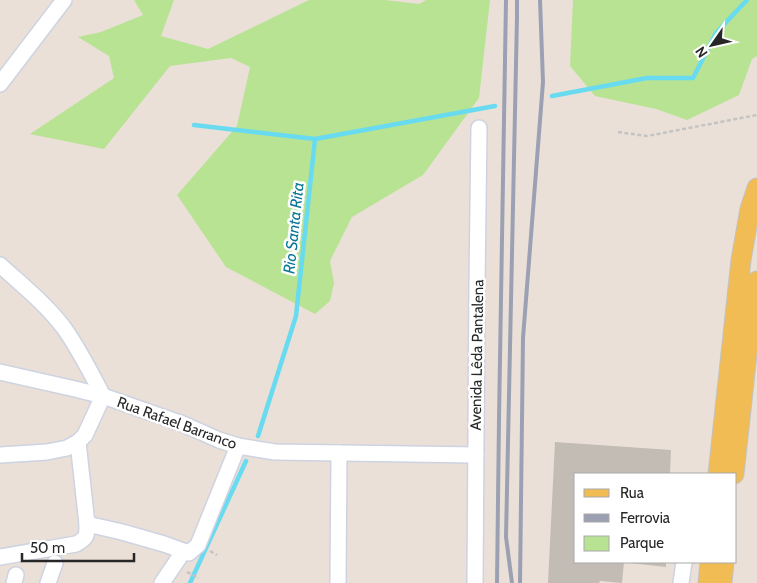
<svg xmlns="http://www.w3.org/2000/svg" width="757" height="583" font-family="Cabin,sans-serif">
<style>
.green{fill:#b7e393}
.lines{fill:none;stroke-linecap:round;stroke-linejoin:round}
.stream{stroke:#68dbf0;stroke-width:4.5}
.building{fill:#c2bcb4}
.minor-casing{stroke:#cdd3e1;stroke-width:18}
.major-casing{stroke:#c3c3c3;stroke-width:21}
.path{stroke:#c3c3c3;stroke-width:2.5;stroke-dasharray:4 2.5;stroke-linecap:butt}
.minor{stroke:#fff;stroke-width:15}
.major{stroke:#f2bc55;stroke-width:19}
.rail{stroke:#9ba1b2;stroke-width:4}
.labels{text-anchor:middle;stroke-width:5;stroke-linejoin:round;paint-order:stroke}
.street-label{font-size:15px;fill:#272727;stroke:#fff}
.water-label{font-size:16px;font-style:italic;fill:#0b7797;stroke:#fff}
</style>
<rect width="100%" height="100%" fill="#eae0d8"/>
<g class="green">
<polygon points="134,0 174,0 161,36 208,49 309,0 385,0 419,4 426,0 490,0 479,98 423,175 352,217 330,261 334,283 330,301 315,314 226,267 177,195 237,126 250,67 231,58 170,66 104,149 30,134 114,78 109,56 78,37 101,32 143,15"/>
<polygon points="573,0 757,0 757,56 752,59 739,95 687,120 656,109 595,96 570,66"/>
</g>
<g class="lines">
<g class="stream">
<polyline points="552,96 647,78 693,78 716,33 747,0"/>
<polyline points="194,125 315,139 296,316 258,436"/>
<polyline points="315,139 495,106"/>
<polyline points="190,583 246,461"/>
</g>
</g>
<g class="building">
<polygon points="555,442 671,450 670,474 576,474 576,562 624,562 622,583 600,581 599,583 548,583"/>
<polygon points="631,562 666,562 666,567 630,563"/>
</g>
<g class="lines">
<defs>
<g id="minor">
<polyline points="0,84 64,0"/>
<path d="M0 265C22 285 46 304 64 328 79 349 91 373 103 396"/>
<polyline points="0,372 75,389 103,396 183,424 219,440 238,446 275,452 476,455"/>
<polyline points="0,455 47,452 67,448 78,442 85,435 103,396"/>
<polyline points="87,524 122,532 164,544 189,553 198,545 238,446"/>
<path d="M0 557 76 544C87 538 87 536 87 524L78 442"/>
<polyline points="14,583 16,575"/>
<polyline points="48,583 55,563"/>
<polyline points="162,583 183,552"/>
<polyline points="338,583 339,453"/>
<polyline points="475,583 477,284 479,128"/>
<polyline points="681,583 684,562"/>
</g>
<g id="major">
<polyline points="718,474 741,260 750,209 757,188"/>
<polyline points="734,474 751,317 757,281"/>
<polyline points="708,583 710,562"/>
<polyline points="722,583 724,562"/>
</g>
</defs>
<use href="#minor" class="minor-casing"/>
<use href="#major" class="major-casing"/>
<g class="path">
<polyline points="618,132 647,136 757,115"/>
<polyline points="210,551 217,555"/>
<polyline points="187,572 199,578"/>
</g>
<use href="#minor" class="minor"/>
<use href="#major" class="major"/>
<g class="rail">
<polyline points="497,583 499,419 506,0"/>
<polyline points="512,583 506,537 517,17 517,0"/>
<polyline points="520,583 523,338 543,82 540,0"/>
</g>
</g>
<g class="labels">
<g class="street-label">
<text transform="translate(477 355) rotate(-89)" y="5">Avenida Lêda Pantalena</text>
<text transform="translate(177 423) rotate(20)" y="5">Rua Rafael Barranco</text>
</g>
<g class="water-label">
<text transform="translate(293 228) rotate(-84)" y="6">Rio Santa Rita</text>
</g>
</g>
<rect x="574" y="473" width="162" height="90" fill="#ffffff" stroke="#a9a9a9"/>
<rect x="584" y="489" width="25" height="8" fill="#f2bc55" stroke="#a9a9a9"/>
<text x="620" y="498" font-size="15" fill="#272727">Rua</text>
<rect x="584" y="514" width="25" height="8" fill="#9ba1b2" stroke="#a9a9a9"/>
<text x="620" y="523" font-size="15" fill="#272727">Ferrovia</text>
<rect x="584" y="536" width="25" height="15" fill="#b7e393" stroke="#a9a9a9"/>
<text x="620" y="548" font-size="15" fill="#272727">Parque</text>
<g transform="translate(712 45) rotate(236)" stroke="#ffffff" stroke-width="4" paint-order="stroke">
<path d="M0-4L9 19L0 12L-9 19Z" fill="#272727"/>
<text y="-8" font-size="14" font-weight="bold" text-anchor="middle" fill="#272727">N</text>
</g>
<path d="M22 553v8h112v-8" fill="none" stroke="#272727" stroke-width="2.5"/>
<text x="30" y="553" font-size="15" fill="#272727" stroke="#ffffff" stroke-width="4" paint-order="stroke">50 m</text>
</svg>
